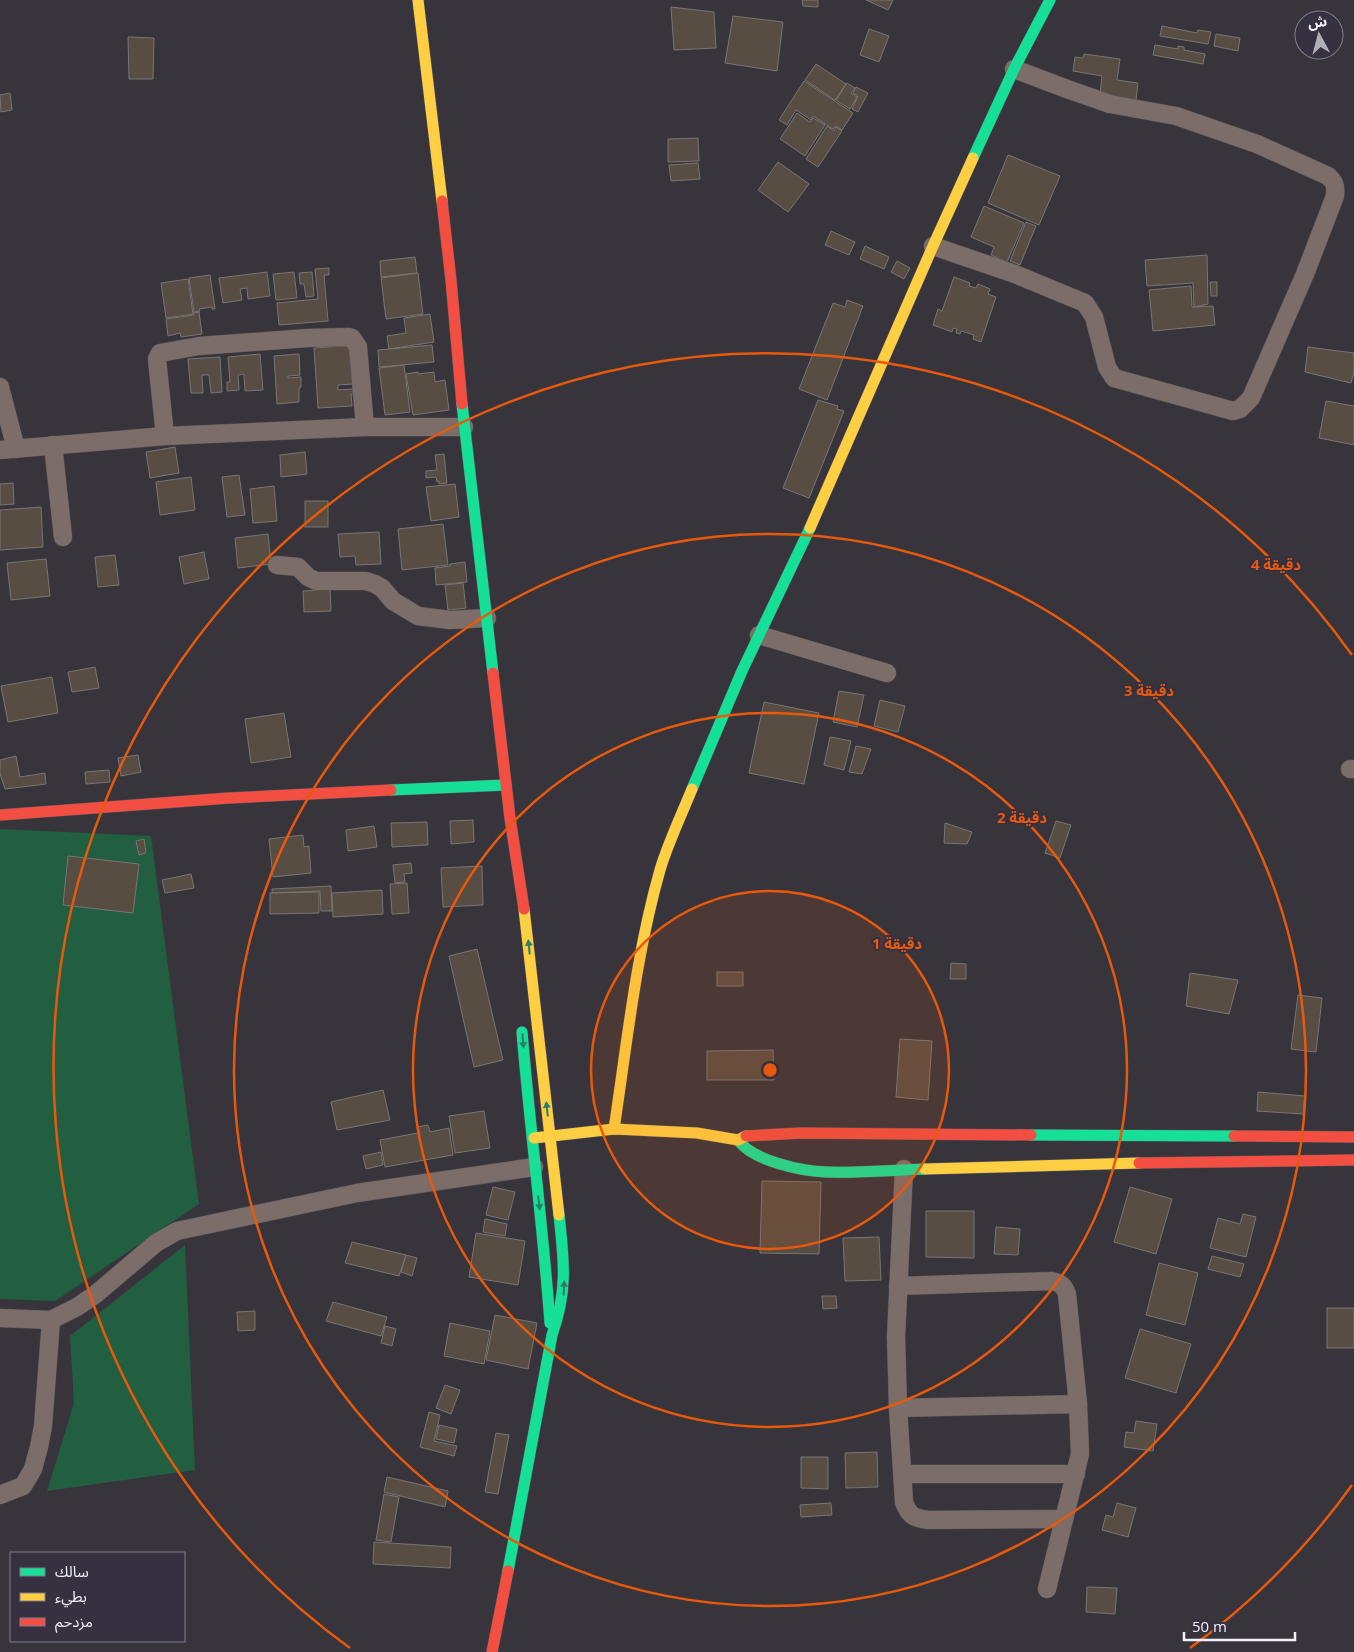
<svg xmlns="http://www.w3.org/2000/svg" width="1354" height="1652" font-family="'Open Sans','Noto Sans Arabic',sans-serif">
<style>
.green{fill:#215f40}
.building{fill:#574d43;stroke:#797575}
.lines{fill:none;stroke-linecap:round;stroke-linejoin:round}
.street-casing{stroke:#55535a;stroke-width:19}
.fast-casing{stroke:#55535a;stroke-width:12}
.slow-casing{stroke:#55535a;stroke-width:12}
.jam-casing{stroke:#55535a;stroke-width:12}
.street{stroke:#7d6d68;stroke-width:18}
.fast{stroke:#16e098;stroke-width:11}
.slow{stroke:#ffcf43;stroke-width:11}
.jam{stroke:#f24e42;stroke-width:11}
.oneway{fill:#287f68}
.ring{fill:none;stroke:#e8590c;stroke-width:2.5}
.centre{fill:#e8590c;stroke:#363040;stroke-width:2.5}
.ring-label{font-size:15px;text-anchor:middle;font-weight:bold;fill:#e8590c;stroke:#363040;stroke-width:4;stroke-linejoin:round;paint-order:stroke}
</style>
<rect width="100%" height="100%" fill="#37343c"/>
<g class="green">
<polygon points="0,829 151,836 199,1204 55,1301 0,1299"/>
<polygon points="185,1245 195,1470 47,1491 74,1403 70,1336"/>
</g>
<g class="building">
<polygon points="802,0 818,0 818,7 803,6"/>
<polygon points="866,0 893,0 888,10"/>
<polygon points="671,7 714,12 716,48 674,50"/>
<polygon points="733,16 783,22 777,71 725,63"/>
<polygon points="1162,26 1197,33 1198,30 1211,32 1208,44 1160,36"/>
<polygon points="869,29 889,36 879,62 860,55"/>
<polygon points="1216,34 1240,38 1238,51 1214,46"/>
<polygon points="128,37 154,38 153,79 129,79"/>
<polygon points="1155,45 1178,49 1178,46 1184,47 1184,50 1205,54 1203,64 1153,55"/>
<polygon points="1084,54 1120,59 1117,80 1138,83 1136,100 1100,94 1102,76 1073,71 1075,57 1083,58"/>
<polygon points="816,64 846,84 835,100 805,80"/>
<polygon points="804,81 853,113 842,130 836,126 833,129 813,116 811,120 796,110 787,125 779,120"/>
<polygon points="847,83 855,88 851,93 857,97 850,109 836,100"/>
<polygon points="856,87 868,93 858,112 852,109 858,96 853,93"/>
<polygon points="10,93 12,110 1,112 0,95"/>
<polygon points="797,113 810,122 813,118 825,125 805,156 780,139"/>
<polygon points="827,126 834,131 836,127 842,131 818,167 806,159"/>
<polygon points="698,138 699,161 668,162 668,139"/>
<polygon points="1008,155 1060,176 1039,225 988,203"/>
<polygon points="778,162 809,184 788,212 758,190"/>
<polygon points="698,163 700,179 671,181 669,165"/>
<polygon points="984,206 1024,223 1007,262 991,255 994,247 971,237"/>
<polygon points="1026,222 1036,226 1020,265 1010,261"/>
<polygon points="831,231 855,242 849,255 825,245"/>
<polygon points="865,246 889,257 884,269 860,259"/>
<polygon points="1207,255 1208,304 1194,307 1193,283 1147,286 1145,260"/>
<polygon points="415,257 417,273 381,277 380,261"/>
<polygon points="897,261 910,268 904,279 891,272"/>
<polygon points="329,268 329,275 324,275 328,321 279,325 277,303 318,299 315,269"/>
<polygon points="267,272 270,296 248,299 247,288 240,289 242,300 223,303 219,278"/>
<polygon points="294,272 297,298 276,300 273,274"/>
<polygon points="312,272 314,296 306,297 304,284 300,284 299,273"/>
<polygon points="418,273 423,314 386,319 381,278"/>
<polygon points="210,275 215,309 212,309 212,307 199,309 200,311 194,312 189,278"/>
<polygon points="954,277 970,283 969,286 976,288 978,284 990,289 988,294 996,297 981,342 973,339 974,335 961,331 960,334 956,333 957,329 953,328 952,332 933,325 938,309 942,311"/>
<polygon points="188,279 193,314 166,318 161,283"/>
<polygon points="1210,282 1217,282 1217,296 1211,296"/>
<polygon points="1191,286 1192,307 1213,306 1215,325 1153,331 1149,290"/>
<polygon points="847,300 863,306 827,400 799,389 833,303 845,307"/>
<polygon points="199,312 202,334 181,337 180,333 168,336 166,319 194,315 193,313"/>
<polygon points="430,314 434,342 389,349 387,336 406,333 404,318"/>
<polygon points="359,345 353,384 338,385 338,390 353,389 354,394 351,394 352,406 318,408 314,348"/>
<polygon points="432,345 434,362 379,367 378,350"/>
<polygon points="1308,347 1354,353 1354,372 1351,383 1305,372"/>
<polygon points="260,354 263,390 245,391 244,374 238,375 239,390 227,391 227,382 230,382 228,357"/>
<polygon points="299,354 300,375 288,376 288,378 301,377 301,387 299,388 299,402 277,404 274,356"/>
<polygon points="220,357 222,392 211,393 209,375 202,375 203,393 191,393 188,359"/>
<polygon points="404,365 410,412 385,415 379,368"/>
<polygon points="418,372 418,374 434,372 435,382 445,380 449,410 413,415 406,374"/>
<polygon points="818,400 838,406 837,409 844,411 809,498 783,488"/>
<polygon points="1326,401 1354,406 1354,445 1319,438"/>
<polygon points="175,447 179,473 150,478 146,452"/>
<polygon points="305,452 307,474 281,477 280,455"/>
<polygon points="444,454 447,483 439,484 439,481 437,482 436,477 426,478 426,471 437,470 435,455"/>
<polygon points="239,475 245,515 227,517 222,477"/>
<polygon points="191,477 195,510 160,515 156,482"/>
<polygon points="13,483 14,504 0,505 0,484"/>
<polygon points="455,484 459,517 431,521 426,487"/>
<polygon points="274,486 277,521 253,523 250,489"/>
<rect x="305" y="501" width="23" height="26"/>
<polygon points="41,507 43,547 0,550 0,510"/>
<polygon points="443,524 448,565 402,570 398,529"/>
<polygon points="379,532 381,564 356,565 355,556 340,557 338,534"/>
<polygon points="268,534 271,564 238,568 235,538"/>
<polygon points="204,552 209,579 184,584 179,557"/>
<polygon points="115,555 119,585 98,587 95,557"/>
<polygon points="46,559 50,596 11,600 7,563"/>
<polygon points="465,562 467,582 436,585 435,568 450,566 450,564"/>
<polygon points="463,583 466,608 448,610 445,585"/>
<polygon points="330,589 331,611 304,612 303,591"/>
<polygon points="95,667 99,688 72,692 68,672"/>
<polygon points="52,677 58,713 8,722 1,686"/>
<polygon points="839,691 864,695 857,727 833,722"/>
<polygon points="880,700 905,706 898,732 874,726"/>
<polygon points="764,702 819,713 804,784 749,773"/>
<polygon points="284,713 291,757 251,763 245,719"/>
<polygon points="830,737 851,741 844,770 824,765"/>
<polygon points="856,746 871,749 862,774 849,772"/>
<polygon points="138,755 141,772 121,776 118,758"/>
<polygon points="16,756 20,777 45,773 46,784 5,789 0,774 0,760"/>
<polygon points="109,770 110,782 86,784 85,772"/>
<polygon points="473,820 474,842 451,844 450,821"/>
<polygon points="1056,821 1071,825 1060,858 1045,853"/>
<polygon points="427,822 428,845 392,847 391,823"/>
<polygon points="945,823 972,832 967,844 944,843"/>
<polygon points="374,826 377,847 348,851 346,830"/>
<polygon points="303,835 304,847 309,846 311,873 273,877 269,839"/>
<polygon points="144,839 146,853 139,855 136,841"/>
<polygon points="68,856 139,864 133,913 63,905"/>
<polygon points="411,863 412,873 404,874 405,882 395,883 393,865"/>
<polygon points="482,866 483,905 443,907 441,868"/>
<polygon points="191,874 194,888 165,893 162,880"/>
<polygon points="407,883 409,913 392,914 390,884"/>
<polygon points="331,886 332,911 321,911 320,891 272,893 272,889"/>
<polygon points="382,890 383,914 333,917 332,893"/>
<polygon points="319,892 319,913 270,914 270,893"/>
<polygon points="477,949 503,1060 474,1067 449,956"/>
<polygon points="951,963 966,964 966,979 950,979"/>
<rect x="717" y="972" width="26" height="14"/>
<polygon points="1190,973 1238,980 1229,1014 1186,1006"/>
<polygon points="1298,995 1322,998 1316,1052 1291,1049"/>
<polygon points="900,1039 932,1041 928,1100 896,1097"/>
<polygon points="773,1050 774,1080 707,1080 707,1051"/>
<polygon points="383,1090 390,1120 337,1130 331,1102"/>
<polygon points="1258,1092 1305,1096 1303,1114 1257,1111"/>
<polygon points="484,1111 490,1148 455,1153 449,1116"/>
<polygon points="428,1125 430,1132 449,1128 453,1155 385,1167 380,1140 418,1133 417,1127"/>
<polygon points="381,1152 383,1165 366,1169 363,1156"/>
<polygon points="762,1181 821,1182 819,1254 760,1253"/>
<polygon points="493,1187 515,1192 508,1220 486,1215"/>
<polygon points="1130,1187 1172,1199 1156,1254 1114,1242"/>
<polygon points="926,1211 974,1211 974,1258 926,1257"/>
<polygon points="1243,1214 1256,1217 1246,1257 1210,1248 1218,1218 1240,1224"/>
<polygon points="485,1219 507,1224 505,1236 483,1232"/>
<polygon points="996,1227 1020,1229 1018,1255 994,1254"/>
<polygon points="476,1233 525,1241 518,1285 469,1277"/>
<polygon points="879,1237 881,1280 845,1281 843,1238"/>
<polygon points="352,1242 406,1255 399,1276 345,1263"/>
<polygon points="406,1255 417,1258 412,1276 401,1272"/>
<polygon points="1212,1256 1244,1264 1240,1277 1208,1269"/>
<polygon points="1159,1263 1198,1273 1185,1325 1146,1315"/>
<polygon points="822,1296 836,1296 837,1308 823,1309"/>
<polygon points="333,1302 387,1317 381,1336 326,1321"/>
<rect x="1327" y="1308" width="27" height="40"/>
<polygon points="255,1311 255,1330 238,1331 237,1312"/>
<polygon points="495,1315 537,1323 528,1369 486,1360"/>
<polygon points="450,1323 490,1331 484,1364 444,1356"/>
<polygon points="385,1326 396,1329 392,1346 381,1343"/>
<polygon points="1140,1329 1191,1344 1176,1393 1125,1378"/>
<polygon points="445,1385 460,1390 451,1414 436,1408"/>
<polygon points="429,1412 440,1415 434,1441 457,1446 454,1456 420,1447"/>
<polygon points="1136,1421 1157,1424 1153,1451 1124,1447 1126,1432 1134,1433"/>
<polygon points="439,1425 457,1429 454,1443 436,1439"/>
<polygon points="496,1433 509,1435 498,1494 485,1492"/>
<polygon points="877,1452 878,1487 846,1488 845,1453"/>
<polygon points="801,1457 828,1457 828,1489 801,1488"/>
<polygon points="387,1477 448,1491 445,1507 384,1492"/>
<polygon points="384,1494 399,1497 391,1542 376,1540"/>
<polygon points="831,1503 832,1515 801,1517 800,1505"/>
<polygon points="1117,1503 1136,1508 1128,1537 1102,1530 1106,1515 1113,1517"/>
<polygon points="374,1542 451,1547 450,1568 373,1564"/>
<polygon points="1087,1587 1117,1588 1115,1614 1086,1612"/>
</g>
<g class="lines">
<defs>
<g id="street">
<path d="M933 246 1015 274 1085 303 1094 317 1107 367 1114 378 1233 411 1240 409 1251 398 1305 274 1335 196C1336 187 1335 182 1328 176L1257 144 1176 116 1110 104 1067 89 1014 69"/>
<polyline points="0,387 16,449"/>
<polyline points="165,436 157,359 160,353 199,346 308,338 349,337 352,338 358,347 365,427"/>
<polyline points="53,445 63,537"/>
<polyline points="0,450 165,436 365,427 464,427"/>
<polyline points="277,565 298,567 308,577 316,581 366,581 375,584 382,588 393,601 418,616 450,620 487,618"/>
<polyline points="759,635 887,673"/>
<polyline points="1350,769 1354,769"/>
<path d="M904 1169 896 1337 898 1408 904 1502C909 1516 914 1518 928 1520L1064 1519"/>
<path d="M898 1286 1052 1281C1061 1283 1064 1286 1067 1294L1078 1404 1080 1454 1047 1589"/>
<polyline points="0,1318 51,1320 77,1307 96,1294 156,1243 177,1231 357,1193 534,1167"/>
<polyline points="898,1408 1078,1404"/>
<polyline points="903,1474 1076,1474"/>
<polyline points="0,1495 23,1486 33,1469 39,1447 43,1426 51,1320"/>
</g>
<g id="fast">
<polyline points="973,158 1014,69 1050,0"/>
<polyline points="462,404 493,673"/>
<polyline points="692,789 742,671 810,528"/>
<polyline points="391,790 506,785"/>
<path d="M522 1032C530 1129 543 1226 550 1323"/>
<polyline points="1031,1135 1234,1136"/>
<path d="M738 1140C753 1161 801 1171 826 1172 859 1173 893 1170 925 1169"/>
<path d="M508 1571 552 1335C568 1290 564 1261 559 1215"/>
</g>
<g id="slow">
<polyline points="418,0 442,201"/>
<polyline points="810,528 933,246 973,158"/>
<polyline points="524,909 559,1215"/>
<path d="M614 1129C627 1043 636 954 660 870 668 843 681 816 692 789"/>
<polyline points="534,1138 614,1129 697,1133 738,1140 746,1136"/>
<polyline points="925,1169 1139,1163"/>
</g>
<g id="jam">
<polyline points="442,201 451,280 462,404"/>
<polyline points="493,673 510,818 524,909"/>
<polyline points="0,815 229,798 391,790"/>
<polyline points="746,1136 801,1133 1031,1135"/>
<polyline points="1234,1136 1354,1137"/>
<polyline points="1139,1163 1354,1160"/>
<polyline points="492,1652 508,1571"/>
</g>
</defs>
<use href="#street" class="street-casing"/>
<use href="#fast" class="fast-casing"/>
<use href="#slow" class="slow-casing"/>
<use href="#jam" class="jam-casing"/>
<use href="#street" class="street"/>
<use href="#fast" class="fast"/>
<use href="#slow" class="slow"/>
<use href="#jam" class="jam"/>
</g>
<defs><path id="oneway-solid" d="M-6-.8H1V-3.2L6.5 0L1 3.2V.8H-6Z" transform="scale(1.25)"/></defs>
<g class="oneway">
<use href="#oneway-solid" transform="translate(529 947) rotate(-96)"/>
<use href="#oneway-solid" transform="translate(523 1041) rotate(86)"/>
<use href="#oneway-solid" transform="translate(547 1109) rotate(-96)"/>
<use href="#oneway-solid" transform="translate(539 1203) rotate(83)"/>
<use href="#oneway-solid" transform="translate(564 1288) rotate(-88)"/>
</g>
<circle cx="770" cy="1070" r="179" fill="#e8590c" fill-opacity=".12"/>
<g class="ring">
<circle cx="770" cy="1070" r="179"/>
<circle cx="770" cy="1070" r="357"/>
<circle cx="770" cy="1070" r="536"/>
<path d="M1352 1485A715 715 0 0 1 1190 1648M350 1648A715 715 0 1 1 1352 655"/>
</g>
<circle cx="770" cy="1070" r="8" class="centre"/>
<g class="ring-label">
<text x="1276" y="570">4 دقيقة</text>
<text x="1149" y="696">3 دقيقة</text>
<text x="1022" y="823">2 دقيقة</text>
<text x="897" y="949">1 دقيقة</text>
</g>
<rect x="10" y="1552" width="175" height="90" fill="#363040" stroke="#827d8b"/>
<rect x="20" y="1568" width="25" height="8" fill="#16e098" stroke="#827d8b"/>
<text x="55" y="1577" font-size="15" fill="#f4f0fb">سالك</text>
<rect x="20" y="1593" width="25" height="8" fill="#ffcf43" stroke="#827d8b"/>
<text x="55" y="1602" font-size="15" fill="#f4f0fb">بطيء</text>
<rect x="20" y="1618" width="25" height="8" fill="#f24e42" stroke="#827d8b"/>
<text x="55" y="1627" font-size="15" fill="#f4f0fb">مزدحم</text>
<g transform="translate(1319 35) rotate(353)"><circle r="24" fill="#363040" stroke="#827d8b"/>
<path d="M0-4L9 19L0 12L-9 19Z" fill="#b2aeb8"/>
<text y="-8" font-size="14" font-weight="bold" text-anchor="middle" fill="#f4f0fb">ش</text>
</g>
<path d="M1184 1632v8h111v-8" fill="none" stroke="#f4f0fb" stroke-width="2.5"/>
<text x="1192" y="1632" font-size="15" fill="#f4f0fb" stroke="#363040" stroke-width="4" paint-order="stroke">50 m</text>
</svg>
